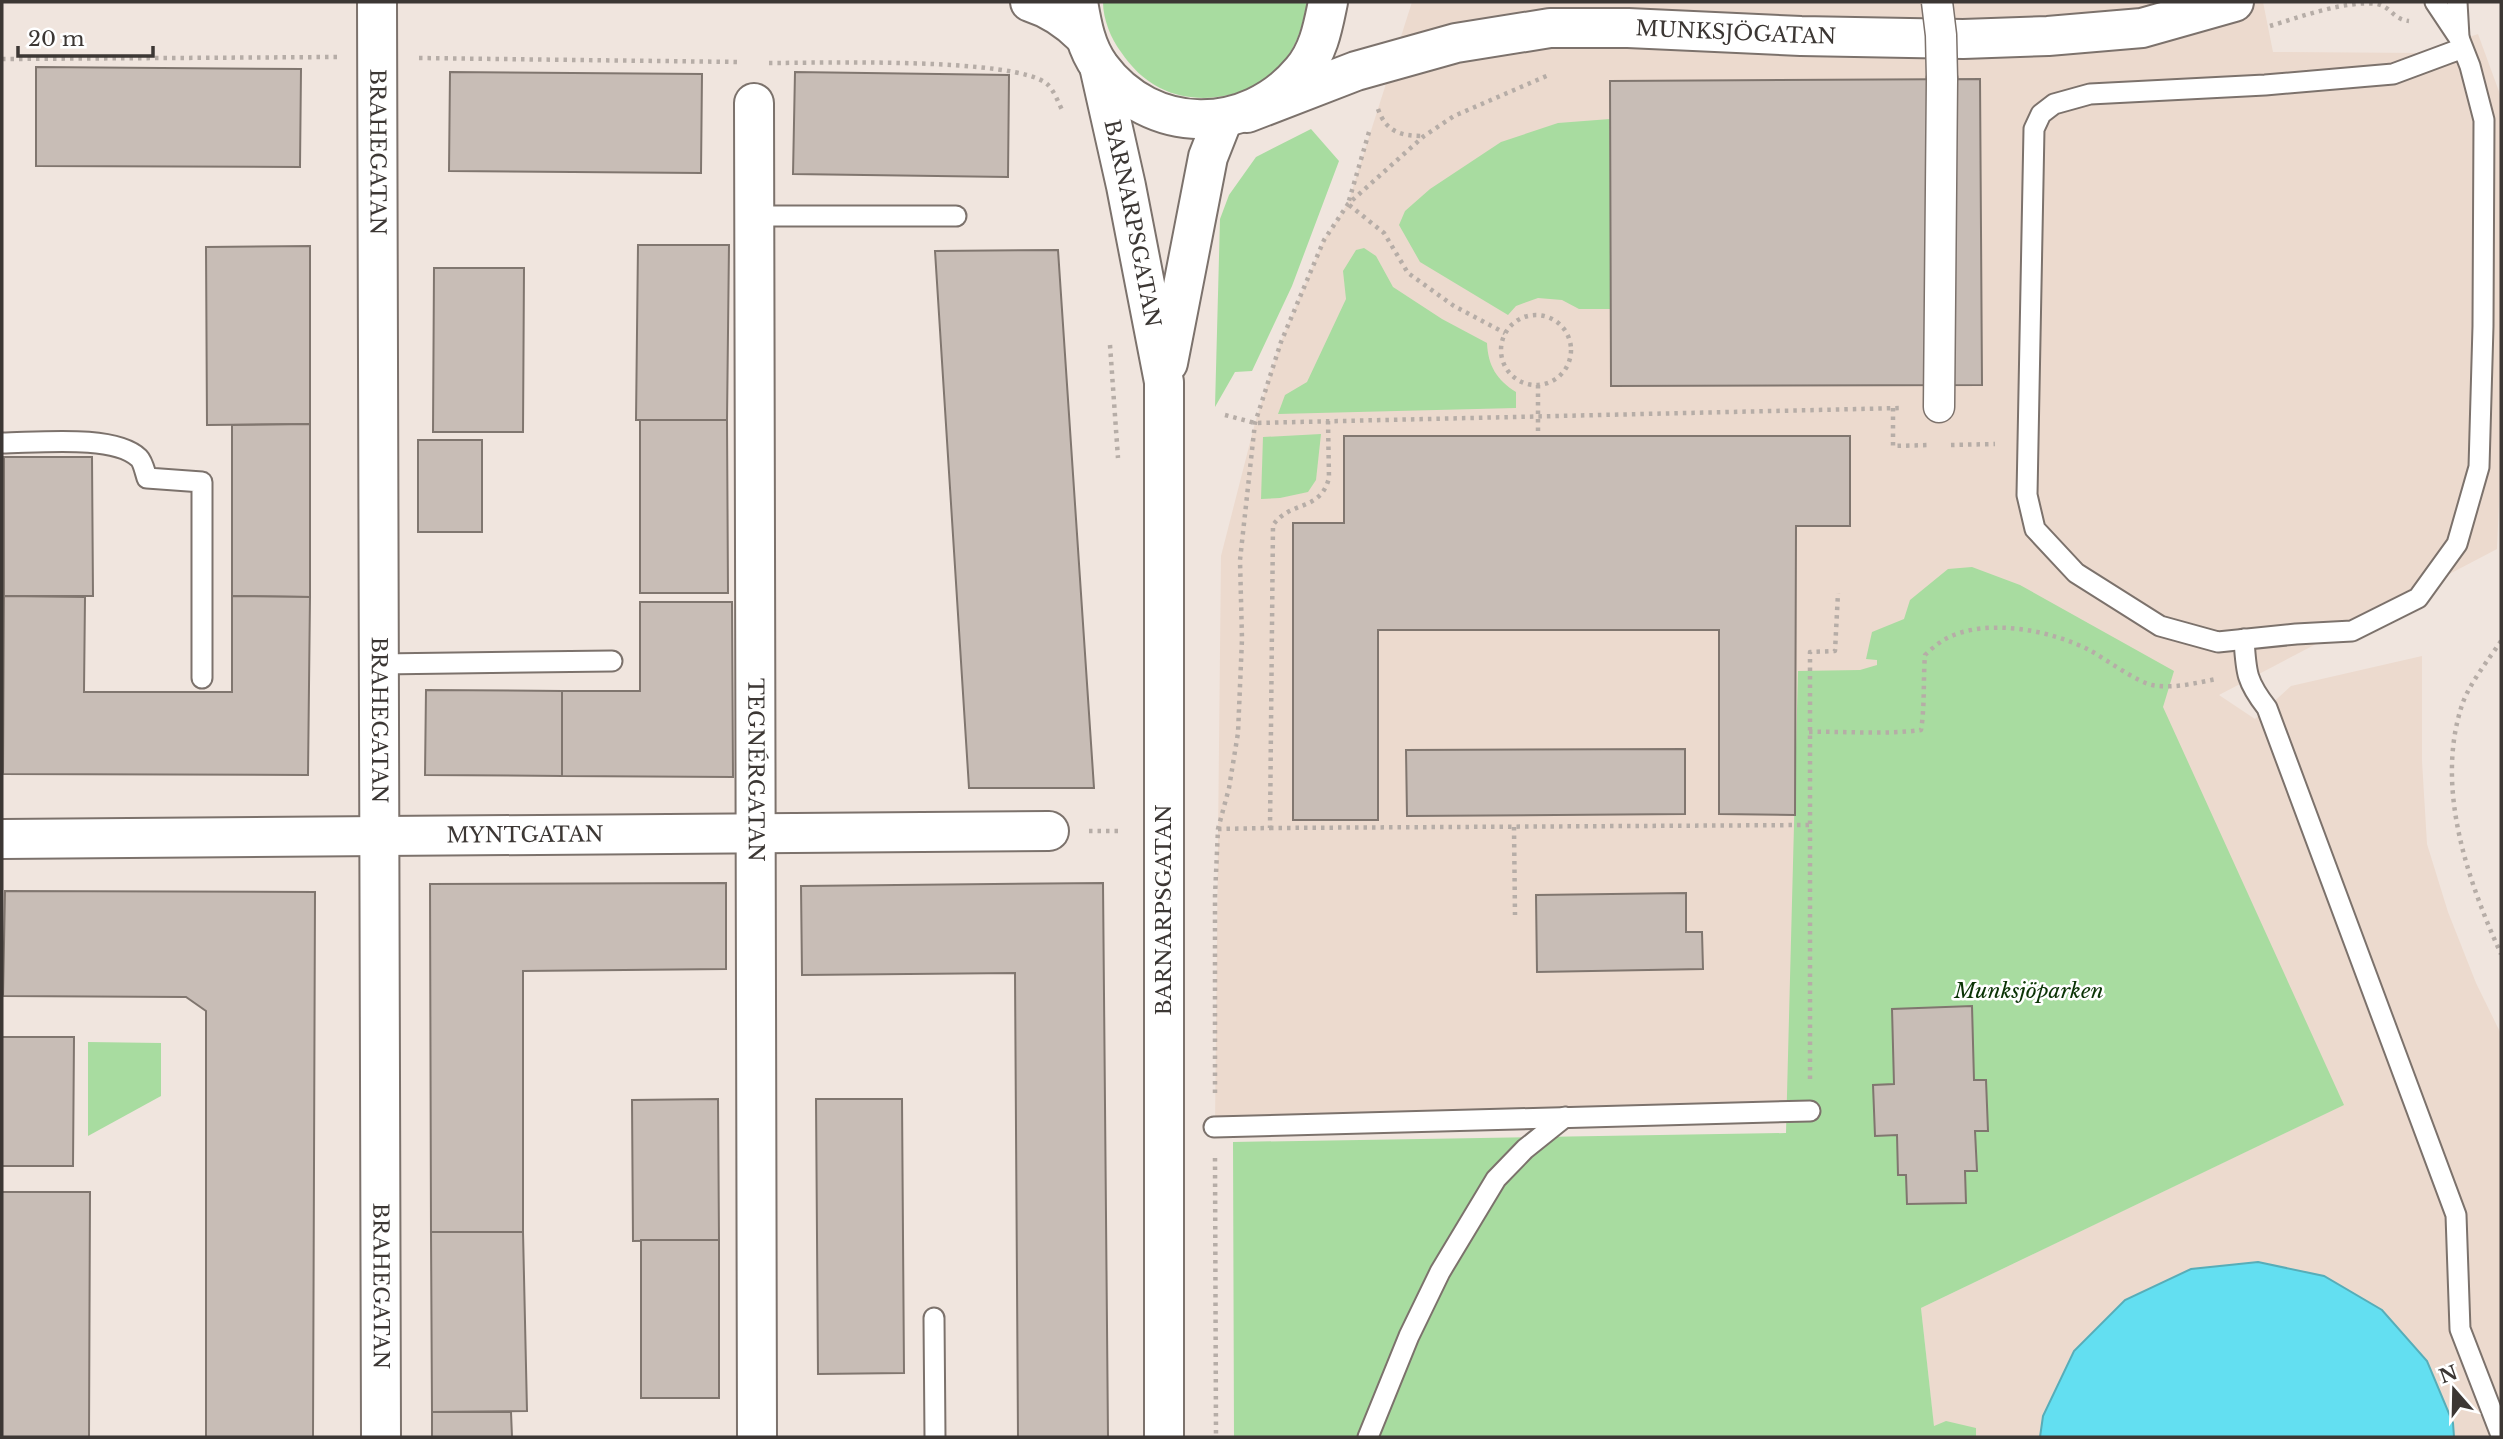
<svg xmlns="http://www.w3.org/2000/svg" width="2503" height="1439" font-family="'Libre Baskerville',serif">
<style>
.built{fill:#ecdace}
.green{fill:#a8dca0}
.water{fill:#63dff1;stroke:#57adb8;stroke-width:2}
.building{fill:#c8bdb6;stroke:#80766f;stroke-width:2}
.lines{fill:none;stroke-linecap:round;stroke-linejoin:round}
.service-casing{stroke:#7c726c;stroke-width:23}
.pedestrian-casing{stroke:#7c726c;stroke-width:33}
.minor-casing{stroke:#7c726c;stroke-width:42}
.tertiary-casing{stroke:#7c726c;stroke-width:42}
.secondary-casing{stroke:#7c726c;stroke-width:42}
.path{stroke:#b6ada7;stroke-width:4.5;stroke-dasharray:3.5 5;stroke-linecap:butt}
.service{stroke:#fff;stroke-width:19}
.pedestrian{stroke:#fff;stroke-width:30}
.minor{stroke:#fff;stroke-width:38}
.tertiary{stroke:#fff;stroke-width:38}
.secondary{stroke:#fff;stroke-width:38}
.pedestrian-bridge-casing{stroke:#7c726c;stroke-width:33;stroke-linecap:butt}
.pedestrian-bridge{stroke:#fff;stroke-width:30}
.labels{text-anchor:middle;stroke-width:5;stroke-linejoin:round;paint-order:stroke}
.street-label{font-size:21px;fill:#3c3734;stroke:#fff}
.park-label{font-size:21px;font-style:italic;fill:#0a3305;stroke:#fff}
</style>
<rect width="100%" height="100%" fill="#f0e5de"/>
<polygon class="built" points="1412,2 2263,2 2273,52 2423,53 2478,34 2501,97 2501,457 2497,549 2219,695 2255,719 2291,686 2422,656 2422,761 2427,844 2448,912 2476,983 2501,1034 2501,1437 1935,1437 1921,1308 2339,1107 1810,1111 1215,1127 1221,556 1255,423 1281,342 1324,240 1348,203"/>
<g class="green">
<path d="M1103 2H1307C1303 22 1299 40 1287 57 1261 96 1201 109 1160 88 1144 80 1131 67 1121 52 1111 39 1103 19 1103 2Z"/>
<polygon points="1610,119 1611,309 1579,309 1562,300 1538,298 1516,306 1508,315 1420,262 1399,225 1405,211 1430,189 1501,142 1558,123"/>
<polygon points="1311,129 1339,161 1292,286 1252,371 1235,372 1215,407 1220,219 1229,195 1256,157"/>
<path d="M1364 248 1376 256 1393 287 1442 319 1487 343C1488 366 1497 380 1516 392V408L1278 414 1285 395 1307 382 1346 299 1343 271 1356 250Z"/>
<polygon points="1321,434 1316,480 1308,492 1280,498 1261,499 1263,437"/>
<polygon points="1972,567 2020,585 2174,671 2163,707 2344,1105 1921,1308 1934,1426 1946,1421 1976,1428 1976,1437 1234,1437 1233,1142 1786,1133 1798,671 1860,670 1877,665 1877,660 1866,659 1872,632 1904,619 1910,600 1948,569"/>
<polygon points="88,1042 161,1043 161,1096 88,1136"/>
</g>
<polygon class="water" points="2258,1262 2324,1276 2382,1310 2427,1361 2453,1423 2454,1437 2040,1437 2043,1416 2074,1351 2125,1300 2191,1269"/>
<g class="building">
<polygon points="36,67 301,69 300,167 36,166"/>
<polygon points="450,72 702,74 701,173 449,171"/>
<polygon points="795,72 1009,75 1008,177 793,174"/>
<polygon points="1980,79 1982,385 1611,386 1610,81"/>
<polygon points="638,245 729,245 727,420 636,420"/>
<polygon points="310,246 310,424 207,425 206,247"/>
<polygon points="1058,250 1094,788 969,788 935,251"/>
<polygon points="434,268 524,268 523,432 433,432"/>
<polygon points="640,420 727,420 728,593 640,593"/>
<polygon points="310,424 310,597 232,596 232,425"/>
<polygon points="1344,436 1850,436 1850,526 1796,526 1795,815 1719,814 1719,630 1378,630 1378,820 1293,820 1293,523 1344,523"/>
<rect x="418" y="440" width="64" height="92"/>
<polygon points="4,457 92,457 93,596 4,596"/>
<polygon points="4,596 85,597 84,692 232,692 232,596 310,597 308,775 3,774"/>
<polygon points="640,602 732,602 733,777 562,776 562,691 640,691"/>
<polygon points="426,690 562,691 562,776 425,775"/>
<polygon points="1685,749 1685,814 1407,816 1406,750"/>
<polygon points="726,883 726,969 523,971 523,1232 431,1232 430,884"/>
<polygon points="1103,883 1108,1437 1018,1437 1015,973 802,975 801,886"/>
<polygon points="5,891 315,892 313,1437 206,1437 206,1011 186,997 3,996"/>
<polygon points="1686,893 1686,932 1702,932 1703,969 1537,972 1536,895"/>
<polygon points="1972,1006 1974,1080 1986,1080 1988,1131 1975,1131 1977,1171 1965,1171 1966,1203 1907,1204 1906,1175 1898,1175 1897,1135 1875,1136 1873,1085 1894,1084 1892,1009"/>
<polygon points="2,1037 74,1037 73,1166 2,1166"/>
<polygon points="718,1099 719,1240 633,1241 632,1100"/>
<polygon points="816,1099 902,1099 904,1373 818,1374"/>
<polygon points="2,1192 90,1192 89,1437 2,1437"/>
<polygon points="431,1232 523,1232 527,1411 432,1412"/>
<rect x="641" y="1240" width="78" height="158"/>
<polygon points="432,1412 511,1412 512,1437 432,1437"/>
</g>
<g class="lines">
<defs>
<g id="service">
<polyline points="2435,2 2459,38 2470,66 2484,120 2483,326 2479,467 2457,544 2418,598 2352,631 2296,634 2218,642 2160,626 2076,573 2035,529 2027,495 2034,129 2041,114 2054,104 2090,94 2265,85 2393,74 2463,48"/>
<polyline points="2457,2 2459,37"/>
<polyline points="754,216 956,216"/>
<path d="M2 443C35 443 114 434 139 458 143 462 145 472 147 478L202 482V678"/>
<path d="M2244 639C2246 672 2246 681 2267 708L2456 1215 2460 1329 2501 1435"/>
<polyline points="380,664 612,661"/>
<polyline points="1214,1127 1810,1111"/>
<polyline points="934,1318 935,1437"/>
<polyline points="1368,1437 1409,1336 1440,1272 1496,1179 1525,1149 1565,1117"/>
</g>
<polyline id="pedestrian" points="1939,407 1942,79"/>
<g id="minor">
<path id="s1" d="M377 2 381 1437"/>
<path id="s2" d="M754 103 757 1437"/>
<path id="s3" d="M2 839 1049 831"/>
</g>
<path id="tertiary" d="M1030 2C1052 9 1068 20 1084 36"/>
<g id="secondary">
<path d="M1078 2C1082 25 1086 48 1100 67 1151 136 1248 136 1302 71 1319 51 1323 26 1328 2"/>
<path id="s4" d="M1099 66 1126 186 1164 382V1437"/>
<path id="s5" d="M1247 113 1356 71 1456 43 1550 28H1628L1801 36 1963 39 2048 36 2142 28 2234 2"/>
<polyline points="1168,363 1208,157 1223,119"/>
</g>
</defs>
<use href="#service" class="service-casing"/>
<use href="#pedestrian" class="pedestrian-casing"/>
<use href="#minor" class="minor-casing"/>
<use href="#tertiary" class="tertiary-casing"/>
<use href="#secondary" class="secondary-casing"/>
<g class="path">
<path d="M2270 26C2300 17 2346 0 2377 4 2392 7 2392 19 2409 21"/>
<polyline points="419,58 739,62"/>
<polyline points="2,59 337,57"/>
<path d="M769 63C819 63 1016 57 1047 84 1054 90 1059 104 1063 112"/>
<path d="M1378 109C1386 132 1401 136 1423 136"/>
<polyline points="1369,132 1348,204 1384,233 1408,273 1454,306 1505,333"/>
<circle cx="1536" cy="350" r="35"/>
<polyline points="1110,345 1118,458"/>
<polyline points="1538,385 1538,436"/>
<polyline points="1893,408 1893,446 1928,445"/>
<polyline points="1225,415 1255,423 1902,408"/>
<polyline points="1951,445 1995,444"/>
<path d="M2501 641C2489 659 2469 684 2462 705 2435 787 2467 879 2501 954"/>
<path d="M1809 732C1847 731 1885 735 1921 730 1925 705 1923 680 1925 655 1930 650 1936 645 1942 641 1982 616 2052 630 2091 651 2107 660 2137 682 2152 685 2173 689 2196 683 2216 679"/>
<polyline points="1514,827 1515,915"/>
<polyline points="1270,828 1810,825"/>
<path d="M1218 829 1270 828 1273 525C1291 500 1320 512 1329 478L1328 421"/>
<polyline points="1089,831 1120,831"/>
<polyline points="1810,1079 1810,652 1835,651 1838,593"/>
<polyline points="1215,1093 1215,896 1218,829 1229,788 1238,733 1242,639 1240,560 1255,423 1281,342 1324,240 1348,204 1424,136 1454,116 1551,74"/>
<polyline points="1215,1158 1216,1437"/>
</g>
<use href="#service" class="service"/>
<use href="#pedestrian" class="pedestrian"/>
<use href="#minor" class="minor"/>
<use href="#tertiary" class="tertiary"/>
<use href="#secondary" class="secondary"/>
<defs>
<polyline id="pedestrian-bridge" points="1937,2 1941,35 1942,79"/>
</defs>
<use href="#pedestrian-bridge" class="pedestrian-bridge-casing"/>
<use href="#pedestrian-bridge" class="pedestrian-bridge"/>
</g>
<g class="labels">
<g class="street-label">
<text dy="7" stroke="none"><textPath href="#s5" startOffset="502">MUNKSJÖGATAN</textPath></text>
<text dy="7" stroke="none"><textPath href="#s1" startOffset="150">BRAHEGATAN</textPath></text>
<text dy="7" stroke="none"><textPath href="#s4" startOffset="161">BARNARPSGATAN</textPath></text>
<text dy="7" stroke="none"><textPath href="#s1" startOffset="718">BRAHEGATAN</textPath></text>
<text dy="7" stroke="none"><textPath href="#s2" startOffset="667">TEGNÉRGATAN</textPath></text>
<text dy="7" stroke="none"><textPath href="#s3" startOffset="523">MYNTGATAN</textPath></text>
<text transform="translate(1164 910) rotate(-90)" y="7">BARNARPSGATAN</text>
<text dy="7" stroke="none"><textPath href="#s1" startOffset="1284">BRAHEGATAN</textPath></text>
</g>
<g class="park-label">
<text x="2029" y="998">Munksjöparken</text>
</g>
</g>
<rect width="2503" height="1439" fill="none" stroke="#3c3734" stroke-width="7"/>
<g transform="translate(2454 1390) rotate(340)" stroke="#ffffff" stroke-width="5" paint-order="stroke">
<path d="M0-5L12 26L0 18L-12 26Z" fill="#3c3734"/>
<text y="-10" font-size="19" font-weight="bold" text-anchor="middle" fill="#3c3734">N</text>
</g>
<path d="M18 46v10h135v-10" fill="none" stroke="#3c3734" stroke-width="3.5"/>
<text x="28" y="46" font-size="21" fill="#3c3734" stroke="#ffffff" stroke-width="5" paint-order="stroke">20 m</text>
</svg>
